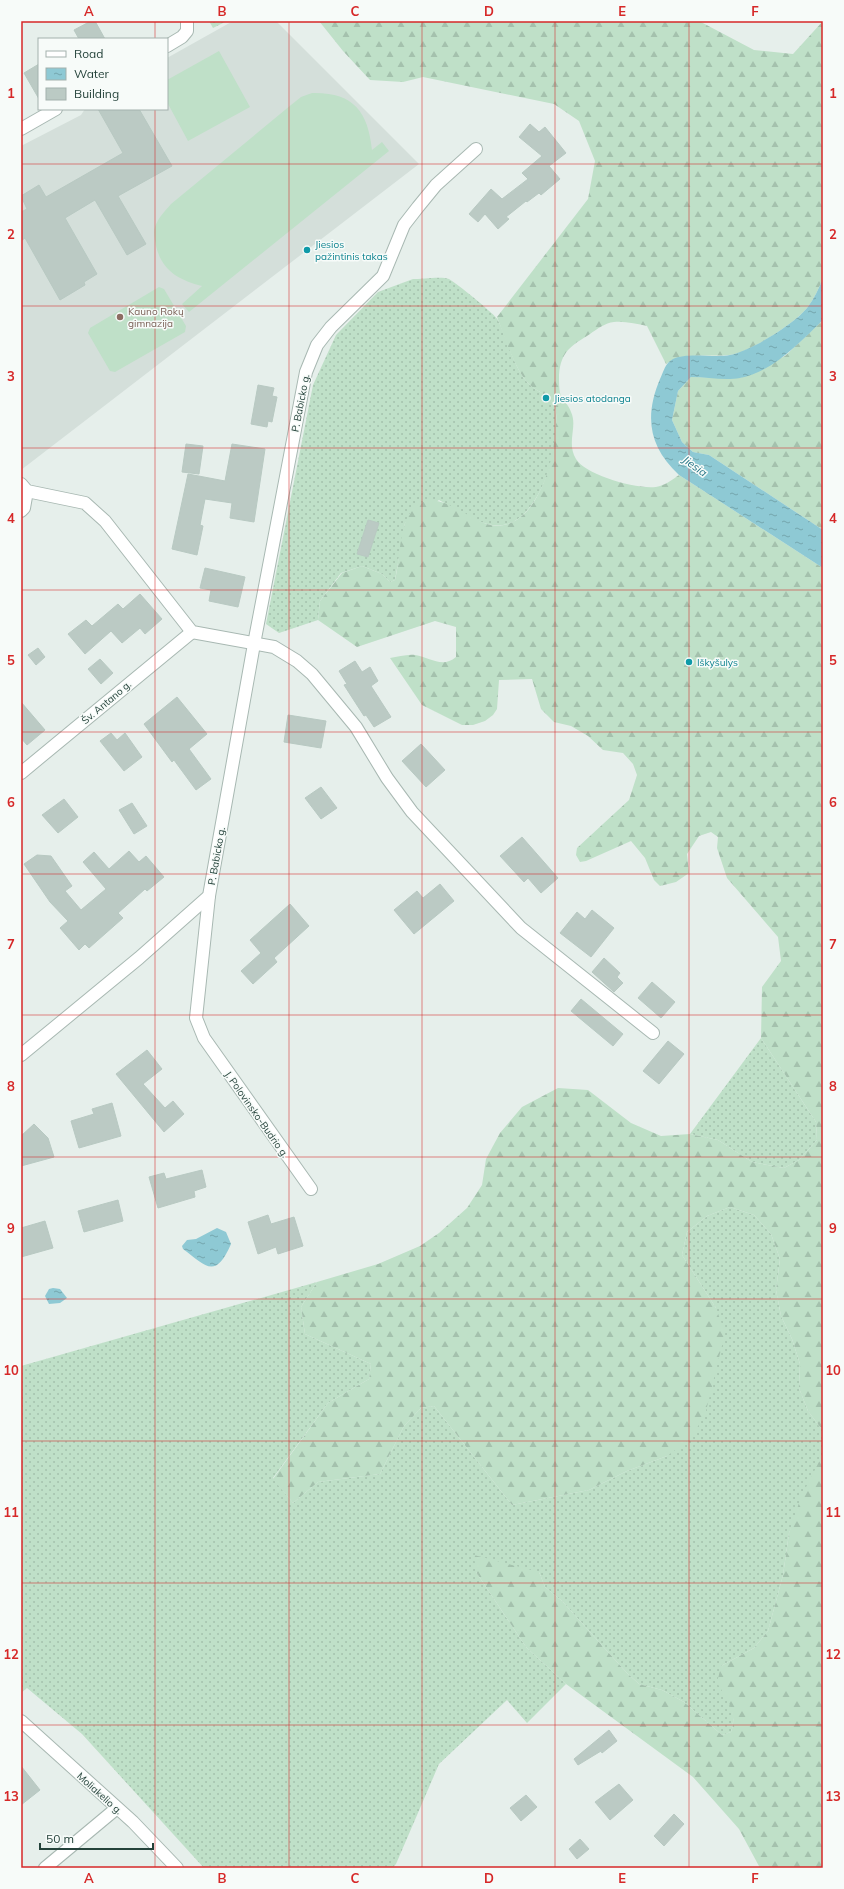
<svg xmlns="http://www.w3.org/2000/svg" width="844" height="1889" font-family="Mulish,sans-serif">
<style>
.built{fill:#d4dfda}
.grass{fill:url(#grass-dots)}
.forest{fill:url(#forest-firs)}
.garden{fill:#bfe0c8}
.water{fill:url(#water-ripples)}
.building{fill:#bbcac4;stroke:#b8c9c2}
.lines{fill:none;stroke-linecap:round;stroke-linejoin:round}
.street-casing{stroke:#a8b8b2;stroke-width:14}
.street{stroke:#fff;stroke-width:12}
.grid{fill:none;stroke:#d62828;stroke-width:1;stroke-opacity:0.55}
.culture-dot{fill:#0f9aa8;stroke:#f7fbf9;stroke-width:1.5}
.education-dot{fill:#8d6e63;stroke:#f7fbf9;stroke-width:1.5}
.labels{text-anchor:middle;stroke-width:3;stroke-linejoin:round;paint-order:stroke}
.culture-label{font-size:10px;fill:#0d838f;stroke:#f7fbf9;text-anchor:start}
.education-label{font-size:10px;fill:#785e54;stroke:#f7fbf9;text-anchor:start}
.street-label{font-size:10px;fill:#24423a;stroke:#f7fbf9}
.water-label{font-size:11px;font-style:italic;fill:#1c6f80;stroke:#f7fbf9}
.neatline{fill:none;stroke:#d62828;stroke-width:1.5}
.grid-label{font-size:13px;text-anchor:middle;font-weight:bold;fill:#d62828}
</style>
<defs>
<pattern id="grass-dots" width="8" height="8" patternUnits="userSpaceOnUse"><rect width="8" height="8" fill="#bfe0c8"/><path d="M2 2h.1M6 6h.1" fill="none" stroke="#a4c1ad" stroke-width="1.8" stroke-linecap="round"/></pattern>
<pattern id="forest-firs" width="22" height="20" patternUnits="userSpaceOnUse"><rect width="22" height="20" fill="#bfe0c8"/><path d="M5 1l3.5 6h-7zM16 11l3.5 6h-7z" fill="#a4c1ad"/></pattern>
<pattern id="water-ripples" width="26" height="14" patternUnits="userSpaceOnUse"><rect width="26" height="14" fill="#8ec9d4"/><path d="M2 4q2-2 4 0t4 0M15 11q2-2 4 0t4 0" fill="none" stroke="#74a5ad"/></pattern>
</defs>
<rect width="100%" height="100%" fill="#e6efeb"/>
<polygon class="built" points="233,21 276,21 419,164 21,470 21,146 81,115 85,109 167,109 167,58"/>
<g class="grass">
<polygon points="209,21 227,21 213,28"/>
<path d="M413 279C421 279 443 276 449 279 455 282 496 315 498 320 507 339 514 368 528 383 537 393 552 394 555 409 563 441 541 520 503 525 481 528 457 510 439 500L405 523 395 580 390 582 382 574 362 566 341 573 320 601 318 620 279 633 266 624 313 385 336 335 378 292Z"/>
<polygon points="761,1038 816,1122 817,1140 799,1160 784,1168 752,1162 718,1140 690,1134"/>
<path d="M730 1207 754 1215 771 1234 780 1259 776 1290 781 1316 792 1339 800 1364 799 1388 808 1411 823 1431V1454L789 1533 783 1575 768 1631 754 1648 721 1666C726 1686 738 1711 731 1732L722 1735 684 1702 662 1690 639 1684 627 1673 562 1601 545 1587 539 1572H476L526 1647 566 1684 527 1723 507 1700 439 1764 396 1864 392 1868H204L82 1734 27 1688 21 1693V1366L317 1282 301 1307 305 1334 371 1364 369 1379 328 1403 273 1478 293 1503 318 1482 380 1474 404 1426 421 1408 434 1406 512 1505 589 1490 627 1471 667 1456 716 1308 682 1255 687 1232 707 1216Z"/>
</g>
<g class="forest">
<path d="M319 21H699L754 50 793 54 823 21V278C819 288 814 299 807 308 794 324 749 353 729 355 708 357 683 352 666 364L647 326C637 324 625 321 614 322 605 323 597 329 590 334 571 346 561 351 559 375 559 381 559 388 560 393 563 401 569 405 571 412 578 427 566 442 576 459 585 475 643 492 660 486 667 484 673 479 679 475L823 568V1431L808 1411 799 1388 800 1364 792 1339 781 1316 776 1290 780 1259 771 1234 754 1215 730 1207 707 1216 687 1232 682 1255 716 1308 725 1333 705 1415 690 1439 667 1456 627 1471 589 1490 512 1505 434 1406 421 1408 404 1426 380 1474 318 1482 293 1503 273 1479 328 1403 369 1379 371 1364 305 1334 301 1307 317 1282 378 1264 420 1246 439 1233 467 1208 482 1185 486 1159 500 1133 522 1107 558 1088 588 1090 631 1123 661 1136 690 1134 718 1140 752 1162 784 1168 799 1160 817 1140 816 1122 761 1038 762 987 781 961 778 937 727 878 717 848 718 837 711 832 699 836 687 854 689 873 676 882 660 886 654 880 645 858 631 841 586 861 580 862 576 855 577 848 629 800 637 775 633 764 623 753 603 750 588 736 571 726 554 722 541 709 532 679 499 680 497 709 493 715 485 721 473 725H462L422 705 390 658C398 657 407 654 415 655 430 657 442 669 456 657V627L435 621 357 647 318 620 320 601 342 573 362 566 382 574 390 582 395 580C401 558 398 516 419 504 441 490 469 521 491 525 535 532 553 465 555 433 556 424 558 415 554 406 549 393 537 393 528 383 515 370 504 335 497 317L588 199 595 161 579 121 554 104 423 77 403 82 370 80 343 51Z"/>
<polygon points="823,320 823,530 709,455 693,452 682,442 672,420 678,391 691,377 740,378 785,356"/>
<path d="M823 1454V1868H760L739 1829 693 1777 566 1684 526 1647 476 1572 474 1555 539 1572 545 1587 562 1601 627 1673 639 1684 662 1690 684 1702 722 1735 731 1732C738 1712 727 1699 717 1683L721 1666 754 1648 768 1631 783 1575 789 1533 801 1497Z"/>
</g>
<g class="garden">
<polygon points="219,51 250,107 188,141 167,102 167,80"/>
<path d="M312 93C353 92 368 111 372 150L382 142 389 151 189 312 182 304 202 286C179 280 162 271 156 246 155 240 153 232 155 227 158 218 165 211 171 204L291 105 301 97Z"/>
<polygon points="159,287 164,289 186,326 185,332 115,372 110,371 88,333 90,328"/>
</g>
<g class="water">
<path d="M823 278V320C799 343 774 371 740 378 725 381 707 377 691 377L678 391 672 420 682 442 693 452 709 455 823 530V568L679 475C649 447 644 417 660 379 664 371 665 363 673 359 687 352 714 358 730 355 751 351 794 324 807 308 814 299 819 288 823 278Z"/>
<path d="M217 1228 226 1232 231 1244C215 1281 205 1265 183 1249L182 1246 187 1240 196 1239Z"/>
<polygon points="53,1288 60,1289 67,1298 60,1303 49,1304 45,1296 49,1289"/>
</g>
<g class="building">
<polygon points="91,21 95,21 105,39 79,39 74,30"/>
<polygon points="39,64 39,99 24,73"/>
<polygon points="98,109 139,109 172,166 118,196 146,244 127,255 95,200 65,218 97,274 84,282 85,285 60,300 25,238 21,241 21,212 27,209 21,196 39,185 46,197 123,153"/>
<polygon points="530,124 539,132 545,127 566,153 549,166 560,179 541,195 539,193 527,202 526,201 506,217 509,219 498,229 485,214 478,222 469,214 491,189 502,199 528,179 522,173 542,156 519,137"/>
<polygon points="258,385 274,388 272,396 277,397 272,422 268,421 267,427 251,424"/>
<polygon points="186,444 203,446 199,474 182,472"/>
<polygon points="232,444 265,449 254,522 230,518 232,503 205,499 200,525 203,526 197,555 172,549 188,474 225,481"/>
<polygon points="368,520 379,523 368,557 357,554"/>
<polygon points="205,568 245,577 238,607 209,601 211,590 200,588"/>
<polygon points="140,594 162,619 145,634 140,628 122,643 111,631 85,654 68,634 86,620 92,626 118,604 123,609"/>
<polygon points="38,648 45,657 36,665 28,655"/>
<polygon points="100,659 113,673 101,684 88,669"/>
<polygon points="355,661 362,672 370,667 378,681 371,686 391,717 374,727 366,715 364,716 344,685 347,684 339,671"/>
<polygon points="177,697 207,734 189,749 211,779 196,790 174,760 172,762 144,724"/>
<polygon points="21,702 45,730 27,745 21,738"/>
<polygon points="288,715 326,721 321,748 284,742"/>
<polygon points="111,733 117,740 125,733 142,757 124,771 100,741"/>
<polygon points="421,744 445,770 426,787 402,761"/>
<polygon points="321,787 337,808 321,819 305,798"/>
<polygon points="64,799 78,817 58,833 42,815"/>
<polygon points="132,803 147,826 134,834 119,810"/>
<polygon points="522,837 558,878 541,893 528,878 524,882 500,856"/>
<polygon points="129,851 139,862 146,856 164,877 147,891 145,889 118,913 123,918 89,948 85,944 79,950 60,928 68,921 50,902 24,864 37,855 51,856 72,886 65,891 81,910 106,889 83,862 94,852 109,869"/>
<polygon points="440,884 454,901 414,934 394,910 417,891 423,898"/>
<polygon points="290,904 309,926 274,958 277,962 253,984 241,971 261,953 250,940"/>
<polygon points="592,910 614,928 591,957 560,933 577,912 585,919"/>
<polygon points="604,958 620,973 617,977 623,983 614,992 592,972"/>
<polygon points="652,982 675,1002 661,1018 638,998"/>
<polygon points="581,999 623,1034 613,1046 571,1011"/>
<polygon points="668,1041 684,1054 659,1084 643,1071"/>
<polygon points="147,1050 162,1069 143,1084 165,1108 173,1101 184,1114 164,1132 116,1074"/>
<polygon points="112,1103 121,1136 79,1148 71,1121 94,1114 92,1109"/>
<polygon points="34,1124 48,1138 54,1157 21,1166 21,1136"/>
<polygon points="202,1170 206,1187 194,1191 195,1197 158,1208 149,1177 164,1173 166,1179"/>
<polygon points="118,1200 123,1221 84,1232 78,1211"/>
<polygon points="268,1215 271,1224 294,1217 303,1246 278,1254 276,1247 258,1254 248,1222"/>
<polygon points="45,1221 53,1248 21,1257 21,1228"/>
<polygon points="609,1730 617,1741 602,1753 601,1751 578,1765 574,1759"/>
<polygon points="21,1766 40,1790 21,1805"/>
<polygon points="619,1784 633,1800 610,1820 595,1802"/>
<polygon points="526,1795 537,1807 521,1821 510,1808"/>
<polygon points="674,1814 684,1824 664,1846 654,1836"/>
<polygon points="580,1839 589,1849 577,1859 569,1849"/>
</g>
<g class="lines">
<defs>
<g id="street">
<polyline points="167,46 182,37 187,31 187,21"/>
<polyline points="21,129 56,109"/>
<polyline points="21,484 27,491 85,503 105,521 192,632 274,647 297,661 312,674 356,727 387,778 412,812 521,928 653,1033"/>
<polyline points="21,511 24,508 27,491"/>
<polyline points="21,773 192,632"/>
<polyline points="209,896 196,1018 204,1038 311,1189"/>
<polyline points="21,1055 139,958 209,896 254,644 306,372 317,345 331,327 383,276 404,225 418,207 436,185 476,149"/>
<polyline points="21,1721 133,1822 177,1868"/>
<polyline points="45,1868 117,1808"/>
</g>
</defs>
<use href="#street" class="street-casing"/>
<use href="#street" class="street"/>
</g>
<path class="grid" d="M155 21V39M289 21V1868M422 21V1868M555 21V1868M689 21V1868M155 109V1868M21 164H823M21 306H823M21 448H823M21 590H823M21 732H823M21 874H823M21 1015H823M21 1157H823M21 1299H823M21 1441H823M21 1583H823M21 1725H823"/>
<g class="culture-dot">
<circle cx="307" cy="250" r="4"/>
<circle cx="546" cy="398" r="4"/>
<circle cx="689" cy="662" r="4"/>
</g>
<circle class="education-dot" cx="120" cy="317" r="4"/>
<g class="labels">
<g class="culture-label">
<text x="315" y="248">Jiesios<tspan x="315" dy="12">pažintinis takas</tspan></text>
<text x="554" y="402">Jiesios atodanga</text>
<text x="697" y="666">Iškyšulys</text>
</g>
<g class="education-label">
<text x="128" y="315">Kauno Rokų<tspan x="128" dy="12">gimnazija</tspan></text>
</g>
<g class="street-label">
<text transform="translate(300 403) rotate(-79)" y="4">P. Babicko g.</text>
<text transform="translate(106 702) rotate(-40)" y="4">Šv. Antano g.</text>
<text transform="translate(216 856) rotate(-80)" y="4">P. Babicko g.</text>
<text transform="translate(257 1114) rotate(55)" y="4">J. Polovinsko-Budrio g.</text>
<text transform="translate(100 1793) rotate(42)" y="4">Moliakelio g.</text>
</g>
<g class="water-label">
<text transform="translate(695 466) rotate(36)" y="4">Jiesia</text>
</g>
</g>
<rect width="844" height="1889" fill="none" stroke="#f7fbf9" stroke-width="44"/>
<rect x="38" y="38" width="130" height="72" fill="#f7fbf9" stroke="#a3b1ad"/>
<rect x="46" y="51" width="20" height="6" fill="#ffffff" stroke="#a3b1ad"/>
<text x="74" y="58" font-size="12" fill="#24423a">Road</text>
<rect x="46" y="68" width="20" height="12" fill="url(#water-ripples)" stroke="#a3b1ad"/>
<text x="74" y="78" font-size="12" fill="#24423a">Water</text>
<rect x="46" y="88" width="20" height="12" fill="#bbcac4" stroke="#a3b1ad"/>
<text x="74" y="98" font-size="12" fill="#24423a">Building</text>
<path d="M40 1843v6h113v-6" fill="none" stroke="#24423a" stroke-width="2"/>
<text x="46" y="1843" font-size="12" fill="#24423a" stroke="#f7fbf9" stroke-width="3" paint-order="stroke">50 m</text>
<rect x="22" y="22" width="800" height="1845" class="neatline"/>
<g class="grid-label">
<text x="89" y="16">A</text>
<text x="222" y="16">B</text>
<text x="355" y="16">C</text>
<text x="489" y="16">D</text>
<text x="622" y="16">E</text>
<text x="755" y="16">F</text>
<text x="11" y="98">1</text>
<text x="833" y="98">1</text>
<text x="11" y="239">2</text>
<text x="833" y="239">2</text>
<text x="11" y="381">3</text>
<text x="833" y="381">3</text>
<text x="11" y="523">4</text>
<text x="833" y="523">4</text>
<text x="11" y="665">5</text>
<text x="833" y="665">5</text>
<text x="11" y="807">6</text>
<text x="833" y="807">6</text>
<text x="11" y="949">7</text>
<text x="833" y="949">7</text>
<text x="11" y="1091">8</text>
<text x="833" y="1091">8</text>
<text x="11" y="1233">9</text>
<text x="833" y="1233">9</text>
<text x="11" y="1375">10</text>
<text x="833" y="1375">10</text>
<text x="11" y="1517">11</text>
<text x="833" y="1517">11</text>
<text x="11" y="1659">12</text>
<text x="833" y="1659">12</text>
<text x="11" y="1801">13</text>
<text x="833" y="1801">13</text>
<text x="89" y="1883">A</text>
<text x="222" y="1883">B</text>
<text x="355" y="1883">C</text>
<text x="489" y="1883">D</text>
<text x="622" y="1883">E</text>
<text x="755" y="1883">F</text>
</g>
</svg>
